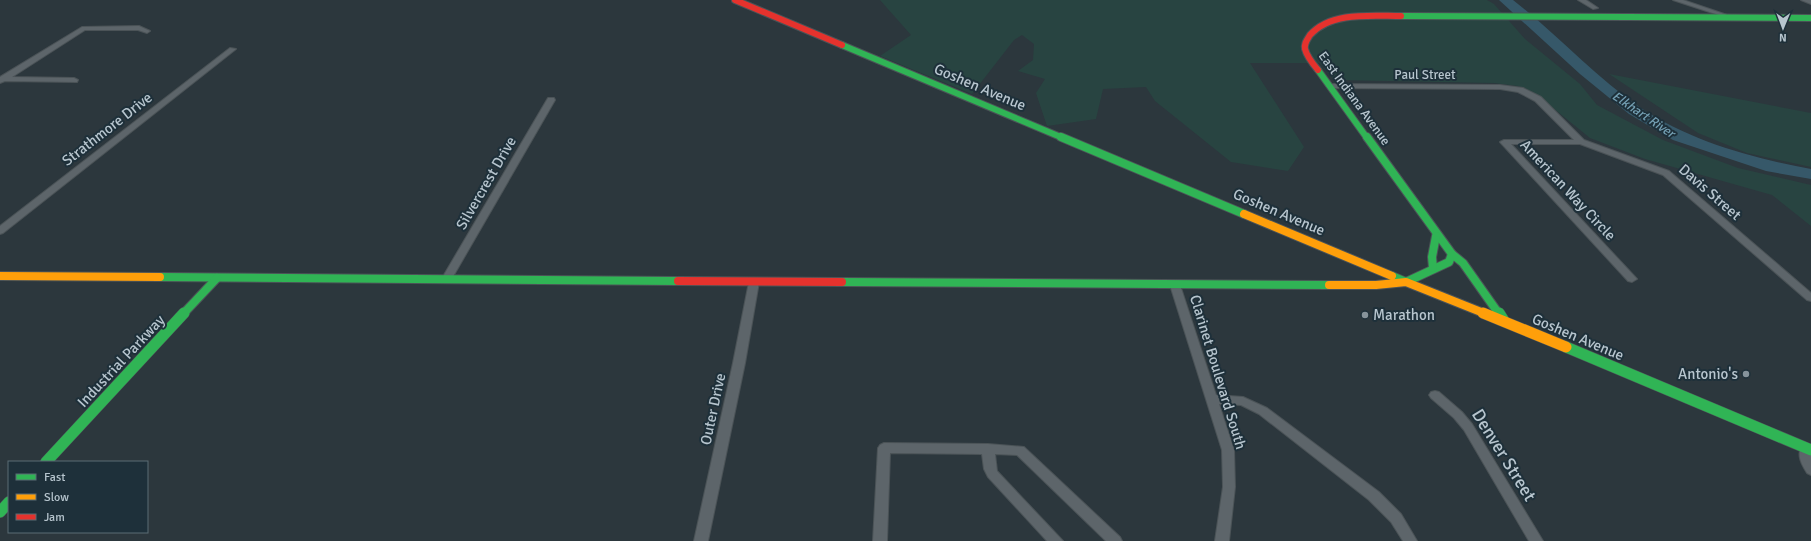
<svg xmlns="http://www.w3.org/2000/svg" width="1811" height="541" font-family="Signika,sans-serif">
<style>
.green{fill:#284441}
.lines{fill:none;stroke-linecap:round;stroke-linejoin:round}
.river{fill:#365869;fill-rule:evenodd}
.street-casing{stroke:#4b5357;stroke-width:2}
.fast-far2-casing{stroke:#4b5357;stroke-width:8}
.fast-far1-casing{stroke:#4b5357;stroke-width:10}
.fast-casing{stroke:#4b5357;stroke-width:12}
.slow-far1-casing{stroke:#4b5357;stroke-width:10}
.slow-casing{stroke:#4b5357;stroke-width:12}
.jam-far1-casing{stroke:#4b5357;stroke-width:8}
.jam-casing{stroke:#4b5357;stroke-width:10}
.street{fill:#5d656a;fill-rule:evenodd}
.fast-far2{stroke:#30b455;stroke-width:6}
.fast-far1{stroke:#30b455;stroke-width:8}
.fast{stroke:#30b455;stroke-width:11}
.slow-far1{stroke:#ff9f0a;stroke-width:8}
.slow{stroke:#ff9f0a;stroke-width:11}
.jam-far1{stroke:#e5322d;stroke-width:6}
.jam{stroke:#e5322d;stroke-width:8}
.poi-dot{fill:#86939b;stroke:#1e303a;stroke-width:1.5}
.labels{text-anchor:middle;stroke-width:4;stroke-linejoin:round;paint-order:stroke}
.far-street-label{font-size:13px;fill:#b7c5ce;stroke:#1e303a}
.far-water-label{font-size:13px;font-style:italic;fill:#749fb3;stroke:#1e303a}
.street-label{font-size:15px;fill:#b7c5ce;stroke:#1e303a}
.poi-label{font-size:15px;fill:#b7c5ce;stroke:#1e303a;text-anchor:start}
.near-street-label{font-size:18px;fill:#b7c5ce;stroke:#1e303a}
</style>
<rect width="100%" height="100%" fill="#2c373d"/>
<g class="green">
<polygon points="880,0 1487,0 1494,4 1525,39 1580,84 1597,105 1663,140 1738,168 1811,185 1811,226 1772,195 1645,159 1590,138 1537,95 1518,86 1494,83 1334,80 1320,63 1250,63 1304,147 1288,171 1231,162 1155,101 1146,87 1103,89 1096,119 1047,126 1036,93 1045,79 1018,71 1033,60 1034,44 1022,35 1014,40 972,94 880,56 911,35"/>
<polygon points="1609,74 1811,113 1811,167 1747,153 1698,133"/>
</g>
<g class="lines">
<path class="river" d="M1499 0H1513C1557 34 1594 76 1641 108 1690 141 1752 158 1811 169V179L1766 171 1673 140 1629 114 1580 74Z"/>
<defs>
<g id="street">
<polygon points="1578,0 1586,0 1598,8 1593,9"/>
<polygon points="1673,0 1683,0 1736,18 1731,19"/>
<polygon points="1801,0 1811,0 1811,4"/>
<polygon points="139,26 150,31 147,33 138,30 85,30 12,77 74,78 78,80 77,82 5,81 0,83 0,77 82,27"/>
<polygon points="230,48 236,49 3,233 0,234 0,226"/>
<polygon points="1327,84 1500,85 1523,88 1541,97 1584,140 1669,171 1811,293 1811,301 1807,300 1663,175 1580,144 1511,144 1637,279 1632,282 1628,281 1500,142 1504,140 1574,140 1535,101 1518,92 1500,89 1330,88 1326,86"/>
<polygon points="548,98 554,98 555,100 451,280 446,283 442,282 441,280"/>
<polygon points="754,279 759,282 745,363 708,541 694,541 733,363 749,282"/>
<polygon points="1175,282 1180,285 1216,395 1243,397 1267,408 1379,492 1401,514 1417,541 1403,541 1391,522 1369,500 1259,414 1241,405 1219,404 1234,450 1235,487 1229,541 1215,541 1223,487 1222,450 1170,285"/>
<polygon points="1435,391 1439,392 1462,412 1472,424 1543,541 1529,541 1464,430 1454,418 1431,398 1429,395 1431,392"/>
<polygon points="884,443 988,444 1024,447 1120,537 1122,541 1106,541 1017,455 995,454 997,471 1063,541 1047,541 988,477 984,469 982,454 890,453 887,541 873,541 878,448 880,445"/>
<path d="M1806 443 1811 446V475L1807 473C1802 465 1796 455 1802 445Z"/>
</g>
<g id="fast-far2">
<polyline points="1401,16 1811,18"/>
<polyline points="842,45 1063,138"/>
<polyline points="1318,70 1367,138"/>
</g>
<g id="fast-far1">
<polyline points="1061,137 1244,214"/>
<polyline points="1367,137 1452,254 1449,262 1406,282 1392,276"/>
<polyline points="1452,254 1463,263 1499,314"/>
<polyline points="1433,268 1432,257 1436,236"/>
<polyline points="160,277 678,281"/>
<polyline points="842,282 1329,285"/>
<polyline points="183,314 217,278"/>
</g>
<g id="fast">
<polyline points="1499,313 1504,321"/>
<polyline points="1566,347 1811,450"/>
<polyline points="46,462 184,313"/>
<polyline points="0,512 9,502"/>
</g>
<g id="slow-far1">
<polyline points="1244,214 1392,276"/>
<polyline points="0,276 160,277"/>
<polyline points="1329,285 1376,285 1406,282 1486,314"/>
</g>
<polyline id="slow" points="1483,313 1566,347"/>
<g id="jam-far1">
<polyline points="735,0 842,45"/>
<path d="M1318 70C1313 64 1307 57 1305 49 1304 43 1307 40 1310 35 1331 11 1372 16 1401 16"/>
</g>
<polyline id="jam" points="678,281 842,282"/>
</defs>
<use href="#street" class="street-casing"/>
<use href="#fast-far2" class="fast-far2-casing"/>
<use href="#fast-far1" class="fast-far1-casing"/>
<use href="#fast" class="fast-casing"/>
<use href="#slow-far1" class="slow-far1-casing"/>
<use href="#slow" class="slow-casing"/>
<use href="#jam-far1" class="jam-far1-casing"/>
<use href="#jam" class="jam-casing"/>
<use href="#street" class="street"/>
<use href="#fast-far2" class="fast-far2"/>
<use href="#fast-far1" class="fast-far1"/>
<use href="#fast" class="fast"/>
<use href="#slow-far1" class="slow-far1"/>
<use href="#slow" class="slow"/>
<use href="#jam-far1" class="jam-far1"/>
<use href="#jam" class="jam"/>
</g>
<g class="poi-dot">
<circle cx="1365" cy="315" r="4"/>
<circle cx="1746" cy="374" r="4"/>
</g>
<g class="labels">
<g class="far-street-label">
<text x="1425" y="79">Paul Street</text>
<text transform="translate(1355 98) rotate(54)" y="5">East Indiana Avenue</text>
</g>
<g class="far-water-label">
<text transform="translate(1644 114) rotate(34)" y="5">Elkhart River</text>
</g>
<g class="street-label">
<text transform="translate(980 87) rotate(23)" y="5">Goshen Avenue</text>
<text transform="translate(107 129) rotate(-38)" y="5">Strathmore Drive</text>
<text transform="translate(486 183) rotate(-60)" y="5">Silvercrest Drive</text>
<text transform="translate(1568 190) rotate(47)" y="5">American Way Circle</text>
<text transform="translate(1710 192) rotate(41)" y="5">Davis Street</text>
<text transform="translate(1279 212) rotate(23)" y="5">Goshen Avenue</text>
<text transform="translate(1578 337) rotate(23)" y="5">Goshen Avenue</text>
<text transform="translate(121 361) rotate(-47)" y="5">Industrial Parkway</text>
<text transform="translate(1218 372) rotate(73)" y="5">Clarinet Boulevard South</text>
<text transform="translate(713 409) rotate(-78)" y="5">Outer Drive</text>
</g>
<g class="poi-label">
<text x="1373" y="320">Marathon</text>
<text x="1738" y="379" text-anchor="end">Antonio's</text>
</g>
<g class="near-street-label">
<text transform="translate(1504 455) rotate(58)" y="6">Denver Street</text>
</g>
</g>
<rect x="8" y="461" width="140" height="72" fill="#1e303a" stroke="#5b6c75"/>
<rect x="16" y="474" width="20" height="6" fill="#30b455" stroke="#5b6c75"/>
<text x="44" y="481" font-size="12" fill="#b7c5ce">Fast</text>
<rect x="16" y="494" width="20" height="6" fill="#ff9f0a" stroke="#5b6c75"/>
<text x="44" y="501" font-size="12" fill="#b7c5ce">Slow</text>
<rect x="16" y="514" width="20" height="6" fill="#e5322d" stroke="#5b6c75"/>
<text x="44" y="521" font-size="12" fill="#b7c5ce">Jam</text>
<g transform="translate(1783 28) rotate(181)" stroke="#1e303a" stroke-width="3" paint-order="stroke">
<path d="M0-3L7 15L0 10L-7 15Z" fill="#b7c5ce"/>
<text y="-6" font-size="11" font-weight="bold" text-anchor="middle" fill="#b7c5ce">N</text>
</g>
</svg>
